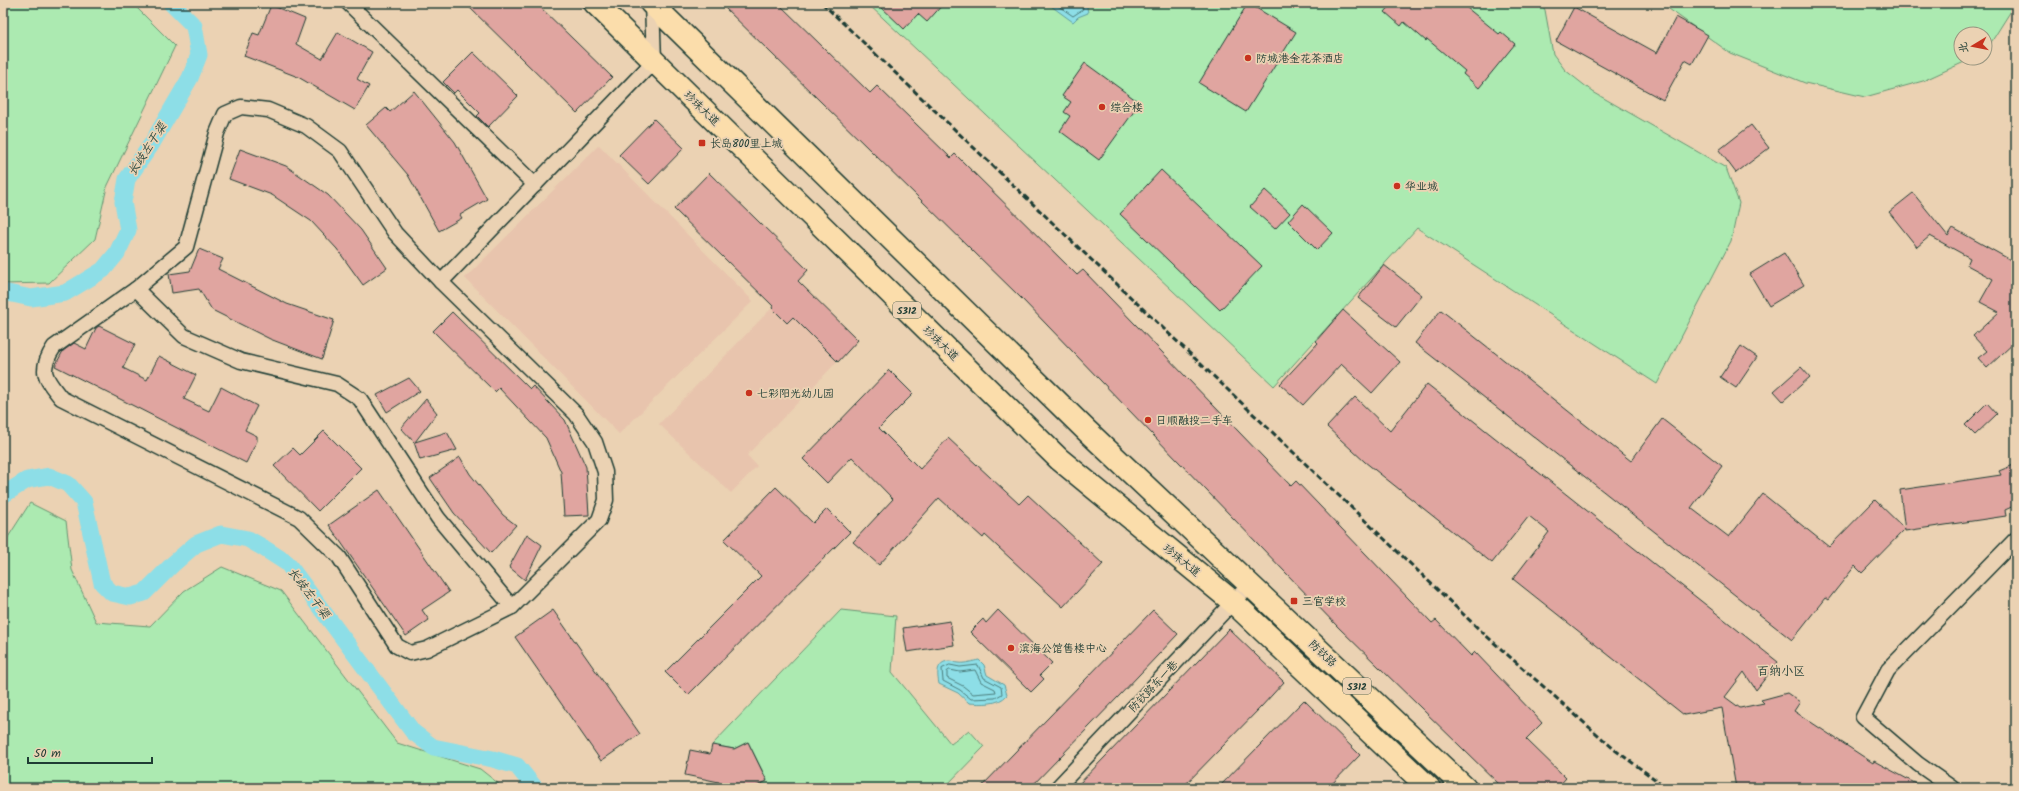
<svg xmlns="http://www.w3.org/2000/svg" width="2019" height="791" font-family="Kalam,'LXGW WenKai TC',sans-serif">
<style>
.built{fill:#e8c4ad}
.green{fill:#aceab1;stroke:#669472}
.water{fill:#8ddee7;stroke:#619e9f}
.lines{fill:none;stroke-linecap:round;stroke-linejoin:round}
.shore{stroke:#4b7d7c;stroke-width:1}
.canal{stroke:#8ddee7;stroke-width:17}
.building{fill:#e0a5a0;stroke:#1f3d34}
.minor-casing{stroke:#1f3d34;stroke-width:17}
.primary-casing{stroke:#1f3d34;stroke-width:25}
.minor{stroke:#ebd2b3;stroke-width:14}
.primary{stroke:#fbddab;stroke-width:22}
.rail{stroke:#1f3d34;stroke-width:3;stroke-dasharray:6 3;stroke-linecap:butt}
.poi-dot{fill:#c8321e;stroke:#ebd2b3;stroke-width:1.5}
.labels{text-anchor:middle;stroke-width:3.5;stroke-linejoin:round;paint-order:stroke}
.shield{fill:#ebd2b3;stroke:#5c6a5a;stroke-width:1}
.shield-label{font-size:10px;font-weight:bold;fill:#1f3d34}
.poi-label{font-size:11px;fill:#1f3d34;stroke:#ebd2b3;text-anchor:start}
.street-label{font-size:11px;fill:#1f3d34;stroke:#ebd2b3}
.water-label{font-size:12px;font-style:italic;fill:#24453d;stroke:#ebd2b3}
.neighbourhood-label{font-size:12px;fill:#1f3d34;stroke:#ebd2b3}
</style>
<rect width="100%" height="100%" fill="#ebd2b3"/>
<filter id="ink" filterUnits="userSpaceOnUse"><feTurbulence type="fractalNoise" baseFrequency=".025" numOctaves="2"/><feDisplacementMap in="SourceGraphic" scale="8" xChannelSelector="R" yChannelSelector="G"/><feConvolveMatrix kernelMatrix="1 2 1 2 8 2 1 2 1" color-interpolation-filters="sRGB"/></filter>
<g filter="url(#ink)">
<g class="built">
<polygon points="599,145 753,301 619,434 465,278"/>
<polygon points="798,281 858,340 747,455 757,466 731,493 659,424"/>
</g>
<g class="green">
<polygon points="3,3 132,3 175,46 107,187 95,239 49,283 3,284"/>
<polygon points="867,3 1541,3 1545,10 1553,54 1565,70 1593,92 1726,168 1739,203 1731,241 1657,384 1417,228 1274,386"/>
<polygon points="1665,3 2014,3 2014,6 1985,52 1985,34 1961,34 1961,58 1973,58 1923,81 1865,97 1805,83 1730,53 1669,9"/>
<polygon points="30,503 66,521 72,570 96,622 150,626 184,591 222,567 281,591 397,743 480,769 504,788 3,788 3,545"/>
<polygon points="841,610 896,616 892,672 951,744 969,730 984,747 944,788 758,788 757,786 767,780 748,742 734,749 712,745"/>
</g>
<g class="water">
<polygon points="1047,3 1089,3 1087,7 1088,13 1078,17 1073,22"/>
<path d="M979 660 984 665 987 675 1004 685 1007 695C999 705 981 704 969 703L958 693 939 684C937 674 936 662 949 661 953 661 956 663 959 663 965 664 973 661 979 660Z"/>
</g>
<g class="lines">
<g class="shore">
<polyline points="1054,3 1073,16 1082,10 1084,3"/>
<polygon points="950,665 960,667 978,665 984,678 1001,687 1002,694 995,698 971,699 960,690 943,681 942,669"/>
<polygon points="950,670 960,672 975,670 981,682 995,689 996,692 973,694 963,686 947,678 947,672"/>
</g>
<g class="canal">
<polyline points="3,292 31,298 65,293 103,270 117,253 128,230 123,202 127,179 151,145 190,78 199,55 194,26 171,3"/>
<polyline points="3,495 27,480 49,476 68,484 84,502 102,583 112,593 130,597 144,593 173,564 196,544 221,534 248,539 262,547 287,563 413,732 433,747 493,759 517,766 535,788"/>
</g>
</g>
<g class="building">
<polygon points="465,3 536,3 612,77 577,113"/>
<polygon points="720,3 778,3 870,93 877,86 951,158 955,154 1077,275 1083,270 1291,486 1296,481 1432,623 1436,620 1471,656 1475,652 1534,714 1542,723 1526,739 1566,778 1557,788 1503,788 1338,627 1021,298"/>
<polygon points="877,3 944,3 927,22 918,14 904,29"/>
<polygon points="1248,3 1296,32 1246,112 1199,83"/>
<polygon points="1393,3 1461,3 1499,34 1501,32 1515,44 1479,88 1463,74 1465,71 1427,39 1426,41 1404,22 1401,26 1385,12"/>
<polygon points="271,5 305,19 296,44 322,59 338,32 372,52 357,79 369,86 355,110 298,77 244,56 253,33 259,35"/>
<polygon points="1574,7 1657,53 1676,17 1708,35 1692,64 1685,60 1663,100 1556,41"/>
<polygon points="473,52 518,96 488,127 477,116 480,113 457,90 454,93 443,82"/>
<polygon points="1085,63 1140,103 1099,160 1060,131 1070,116 1064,112 1071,102 1062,96"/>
<polygon points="414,91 455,142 487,199 460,215 462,218 439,231 408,175 366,125 386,108 390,112"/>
<polygon points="654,119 684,148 649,184 619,155"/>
<polygon points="1751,125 1769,148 1736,173 1719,150"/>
<polygon points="240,149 286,166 328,195 361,230 387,268 363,285 337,249 311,221 272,195 229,179"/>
<polygon points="1161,170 1262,266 1220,310 1120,214"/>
<polygon points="709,173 808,270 798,281 858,340 838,362 793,317 787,323 772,308 773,306 674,209"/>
<polygon points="1265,190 1290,213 1275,229 1250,207"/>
<polygon points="1913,193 1948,236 1953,228 2016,263 2016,341 1987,368 1978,358 1987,351 1973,336 1999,312 1980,302 1993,279 1967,265 1970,258 1930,236 1917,247 1889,212"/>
<polygon points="1303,204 1333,233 1317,250 1288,221"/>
<polygon points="199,249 223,259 218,269 287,304 334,320 322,359 270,339 212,310 199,289 172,293 169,274 190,271"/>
<polygon points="1784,253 1804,285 1769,306 1750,274"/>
<polygon points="1384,265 1422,295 1396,327 1358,298"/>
<polygon points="1343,310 1400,362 1372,393 1341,364 1303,405 1280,384 1318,343 1316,341"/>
<polygon points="1441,310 1631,461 1662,419 1722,466 1691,508 1729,537 1763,494 1829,547 1875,500 1905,529 1862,573 1855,566 1828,600 1825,598 1792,640 1415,343"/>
<polygon points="452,312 530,389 533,386 565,420 586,467 589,515 564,516 561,472 546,438 499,388 495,392 433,331"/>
<polygon points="99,326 135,344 123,368 147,380 159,356 196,375 184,399 209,411 221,387 257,406 245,430 257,436 257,441 246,463 55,366 63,351 74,343 86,349 96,328"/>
<polygon points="1741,346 1757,357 1736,388 1720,377"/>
<polygon points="1801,367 1810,377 1783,401 1774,391"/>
<polygon points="889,370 913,394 879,428 920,469 948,438 1019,504 1028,495 1103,564 1063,607 985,535 983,538 939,498 879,565 853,542 893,499 852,457 827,483 803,459"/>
<polygon points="409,378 420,391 387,412 377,395"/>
<polygon points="1427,384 1778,662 1756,690 1744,672 1725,697 1740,708 1764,703 1761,700 1787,693 1800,702 1794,711 1873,763 1874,761 1924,788 1747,788 1744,786 1736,788 1722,708 1684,715 1513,579 1549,532 1529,516 1492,563 1365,462 1327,427 1355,397 1390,431"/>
<polygon points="426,399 437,413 415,442 447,432 457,450 420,460 414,442 401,428"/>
<polygon points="1987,403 1997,414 1975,435 1965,425"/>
<polygon points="324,431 361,468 318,511 274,466 293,448 300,455"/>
<polygon points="460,457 470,474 503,515 516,525 491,553 454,513 430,478"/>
<polygon points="2016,464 2016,505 2005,510 2006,516 1905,531 1900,490 2001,475 1999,471"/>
<polygon points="776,487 813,523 827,509 850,532 688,695 665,672 761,576 724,540"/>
<polygon points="379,490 449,592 422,610 429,620 406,636 329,525"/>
<polygon points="527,534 542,545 525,580 509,567"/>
<polygon points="553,610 640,734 601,761 515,637"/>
<polygon points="998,610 1052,663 1040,675 1044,679 1031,692 970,632 983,619 986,623"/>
<polygon points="1153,610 1178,634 1119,696 1030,788 980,788"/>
<polygon points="950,621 954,645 907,652 903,628"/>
<polygon points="1229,629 1284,682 1261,707 1182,788 1075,788"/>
<polygon points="1304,700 1360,755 1328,788 1218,788"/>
<polygon points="748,742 767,781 753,788 722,788 719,782 685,775 690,750 710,754 712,745 734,749"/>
</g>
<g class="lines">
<defs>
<g id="minor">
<polyline points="348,3 535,185"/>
<path d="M241 107 268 110 306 126 340 151 395 233 441 282 576 414 595 442 605 472 606 500 599 520 512 607 427 649 410 653 397 646 339 557 299 518 61 398C45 378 38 371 54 347L136 289 186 247 217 133 225 114Z"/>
<polyline points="441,282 654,61 652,3"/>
<polyline points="136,289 184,336 241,361 337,384 360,399 438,518 512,607"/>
<polyline points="1057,788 1250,584"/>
<polyline points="1952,788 1918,764 1863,717 1888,670 2016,539"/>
</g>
<g id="primary">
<polyline points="595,3 1059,459 1233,602 1429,788"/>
<polyline points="651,3 1086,430 1465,788"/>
</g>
</defs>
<use href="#minor" class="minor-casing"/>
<use href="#primary" class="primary-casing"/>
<use href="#minor" class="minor"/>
<use href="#primary" class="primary"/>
<polyline class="rail" points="822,3 1483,633 1615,750 1667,788"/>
</g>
</g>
<g class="poi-dot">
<circle cx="1248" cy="58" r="4"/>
<circle cx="1102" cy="107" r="4"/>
<rect x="698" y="139" width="8" height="8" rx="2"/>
<circle cx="1397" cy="186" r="4"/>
<circle cx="749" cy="393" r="4"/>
<circle cx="1148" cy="420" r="4"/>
<rect x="1290" y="597" width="8" height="8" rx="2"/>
<circle cx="1011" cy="648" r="4"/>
</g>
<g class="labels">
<g class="shield">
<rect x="893" y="302" width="28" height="16" rx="3"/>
<rect x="1343" y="678" width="28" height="16" rx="3"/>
</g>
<g class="shield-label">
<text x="907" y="314">S312</text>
<text x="1357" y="690">S312</text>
</g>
<g class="poi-label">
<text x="1256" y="62">防城港金花茶酒店</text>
<text x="1110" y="111">综合楼</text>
<text x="710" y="147">长岛800里上城</text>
<text x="1405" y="190">华业城</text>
<text x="757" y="397">七彩阳光幼儿园</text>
<text x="1156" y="424">日顺融投二手车</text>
<text x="1302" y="605">三官学校</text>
<text x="1019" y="652">滨海公馆售楼中心</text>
</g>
<g class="street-label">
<text transform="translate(702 108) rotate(44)" y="4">珍珠大道</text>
<text transform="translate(941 343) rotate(44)" y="4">珍珠大道</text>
<text transform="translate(1182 560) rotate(39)" y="4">珍珠大道</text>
<text transform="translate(1323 653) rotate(43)" y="4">防钦路</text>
<text transform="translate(1153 686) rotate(-47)" y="4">防钦路东一巷</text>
</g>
<g class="water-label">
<text transform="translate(147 149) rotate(-57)" y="4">长歧左干渠</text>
<text transform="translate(309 593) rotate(53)" y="4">长歧左干渠</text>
</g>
<g class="neighbourhood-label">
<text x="1781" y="675">百纳小区</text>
</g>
</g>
<rect width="2019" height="791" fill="none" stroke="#ebd2b3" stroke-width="16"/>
<rect x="8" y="8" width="2003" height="775" fill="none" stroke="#1f3d34" stroke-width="1.5" filter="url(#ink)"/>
<g transform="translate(1973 46) rotate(260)"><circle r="19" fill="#ebd2b3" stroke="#999680"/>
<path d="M0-3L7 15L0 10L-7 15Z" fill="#c8321e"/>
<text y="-6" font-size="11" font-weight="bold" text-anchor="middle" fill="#1f3d34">北</text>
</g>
<path d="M28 757v6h124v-6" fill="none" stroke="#1f3d34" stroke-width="2"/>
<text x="34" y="757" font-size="12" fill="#1f3d34" stroke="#ebd2b3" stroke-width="3" paint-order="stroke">50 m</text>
</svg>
